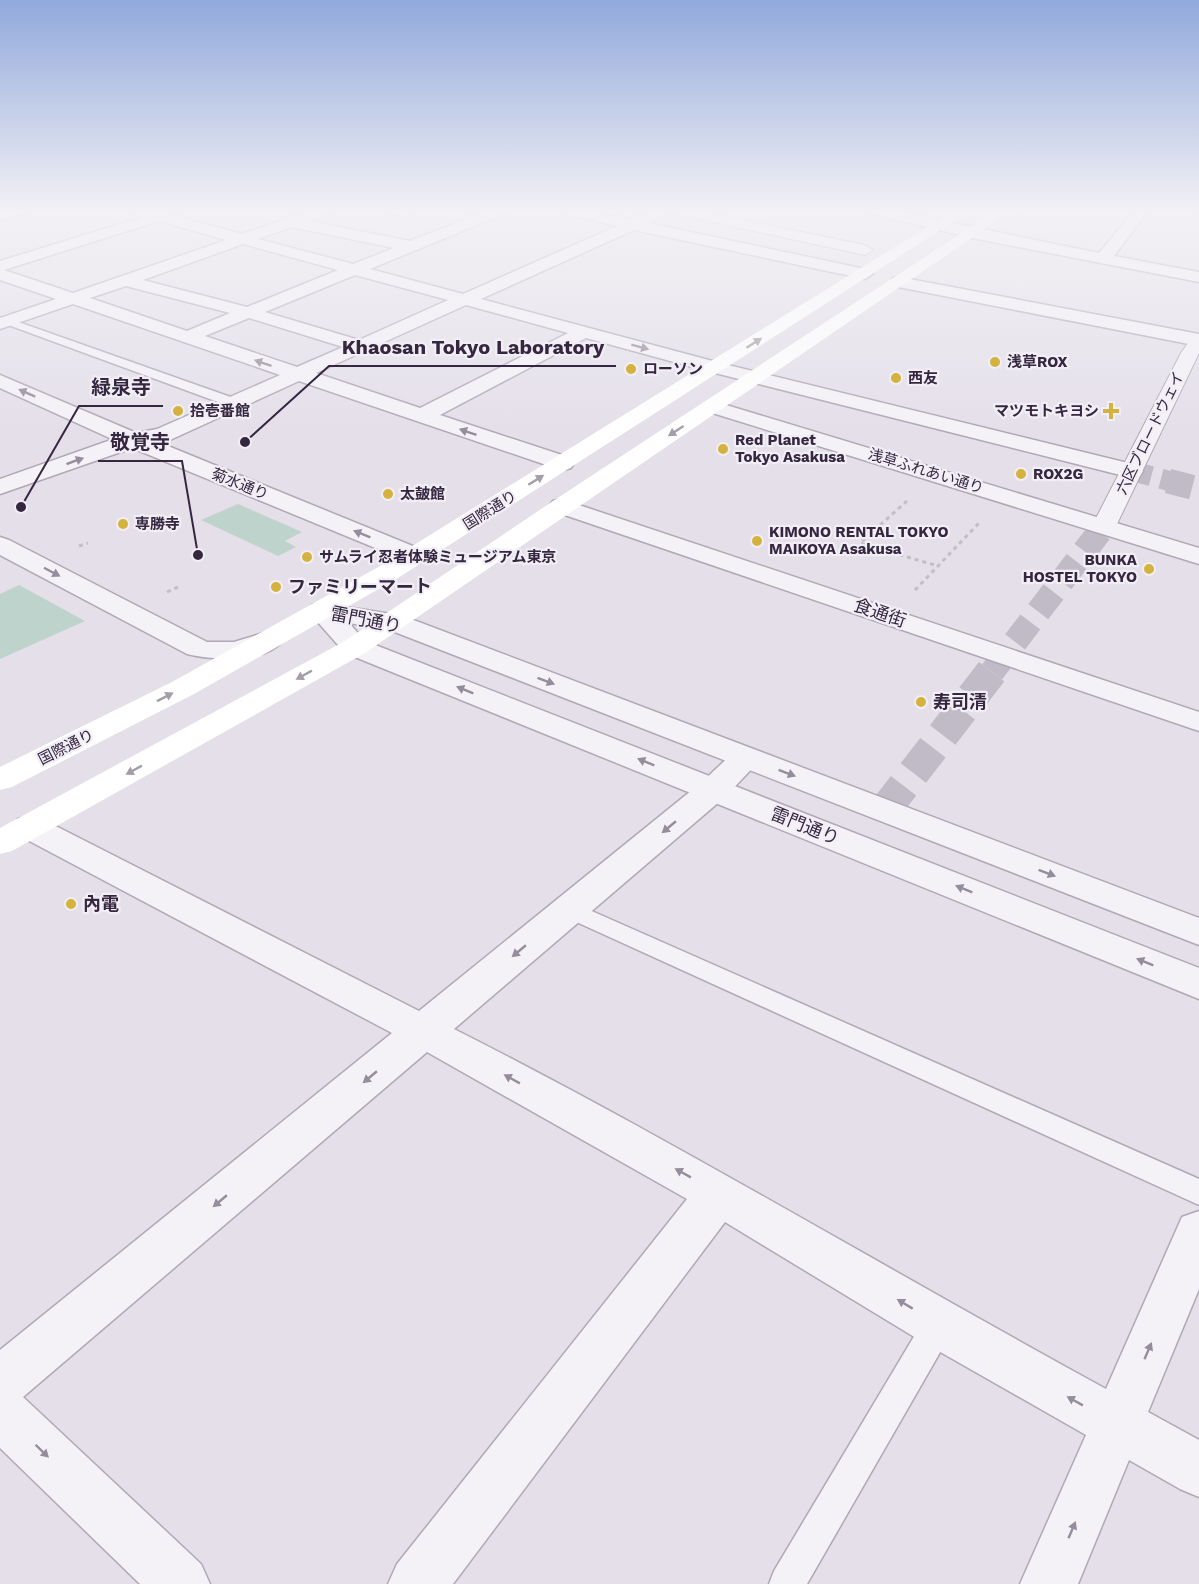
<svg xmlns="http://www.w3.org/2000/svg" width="1199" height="1584" font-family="'Work Sans','Noto Sans JP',sans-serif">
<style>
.green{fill:#bfd3cd}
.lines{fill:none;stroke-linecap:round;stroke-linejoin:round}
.pedestrian-tunnel-far2{stroke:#c1bac7;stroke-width:20;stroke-dasharray:20 10;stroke-linecap:butt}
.pedestrian-tunnel-far1{stroke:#c1bac7;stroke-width:25;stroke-dasharray:25 13;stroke-linecap:butt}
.pedestrian-tunnel{stroke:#c1bac7;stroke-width:32;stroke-dasharray:32 16;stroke-linecap:butt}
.service-casing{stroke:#b0a8b6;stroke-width:3}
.pedestrian-casing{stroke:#b0a8b6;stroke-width:2}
.minor-casing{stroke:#b0a8b6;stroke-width:3}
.tertiary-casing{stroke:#b0a8b6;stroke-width:3}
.path{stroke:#c3bdc7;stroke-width:3;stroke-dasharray:4 4;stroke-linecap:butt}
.service{fill:#f5f2f7;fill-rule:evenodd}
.pedestrian{fill:#f5f2f7;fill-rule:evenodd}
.minor{fill:#f5f2f7;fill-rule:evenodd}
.tertiary{fill:#f5f2f7;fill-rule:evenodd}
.secondary{fill:#fff;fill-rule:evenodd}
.oneway{fill:#a49ea9}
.oneway2{fill:#958c9c}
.poi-dot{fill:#d4b23e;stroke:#f2eef6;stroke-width:2}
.labels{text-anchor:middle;stroke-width:4.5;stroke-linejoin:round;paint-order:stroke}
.far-poi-label{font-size:15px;font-weight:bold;fill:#352740;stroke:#f2eef6;text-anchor:start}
.far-street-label{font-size:15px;fill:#352740;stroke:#f2eef6}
.poi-label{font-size:18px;font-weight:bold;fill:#352740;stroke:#f2eef6;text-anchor:start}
.street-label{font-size:18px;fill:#352740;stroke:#f2eef6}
.leader{fill:none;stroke:#352740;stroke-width:2}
.callout-dot{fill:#352740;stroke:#f2eef6;stroke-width:2}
.callout-label{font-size:20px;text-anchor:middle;font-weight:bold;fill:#352740;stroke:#f2eef6;stroke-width:4.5;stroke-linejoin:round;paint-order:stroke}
</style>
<rect width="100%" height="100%" fill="#e4dfe9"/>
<g class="green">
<polygon points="238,504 302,532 285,541 296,547 278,556 201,520"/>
<polygon points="19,585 85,621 0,659 0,594"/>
</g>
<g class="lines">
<polyline class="pedestrian-tunnel-far2" points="1132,471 1173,482"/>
<g class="pedestrian-tunnel-far1">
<polyline points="1168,481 1199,489"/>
<polyline points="992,672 1104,526"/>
</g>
<polyline class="pedestrian-tunnel" points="884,811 993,670"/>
<defs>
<g id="service">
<polygon points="390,211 407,211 415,214 410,217 391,213"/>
<polygon points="7,318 239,400 241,403 234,407 229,406 3,323 1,321"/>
<polygon points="569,901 1199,1179 1199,1205 561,915 557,909 561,903"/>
<polygon points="939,1309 950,1313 955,1324 950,1335 807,1584 769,1584 774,1571 928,1313"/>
</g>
<g id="pedestrian">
<polygon points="672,211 698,211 865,245 873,250 865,255 679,215"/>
<polygon points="1199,335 1199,353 1116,526 1112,531 1104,533 1096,531 1092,526 1181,353 1193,336"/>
</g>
<g id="minor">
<polygon points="0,211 25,211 23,214 0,220"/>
<path d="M131 211H165L171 215 242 234 310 211H330L328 214 309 221 410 241 487 211H506L504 214 370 269 463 294 617 226 563 214 561 211H587L631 220 651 211H670L668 214 648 223 865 269 873 274 865 279 634 230 481 299 720 363 1140 466 1143 471 1140 476 1132 478 707 371 586 338 440 415 571 458 574 463 571 468 563 470 555 468 299 381 170 440 138 446 0 494V479L125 435 157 429 280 375 73 304 0 329V318L56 299 0 280V261L143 217 133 214ZM159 221 226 240 73 293 4 270ZM292 227 394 248 353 264 258 239ZM243 244 338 270 247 307 143 280ZM355 275 448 300 359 340 265 312ZM126 286 230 313 187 331 90 298ZM466 305 568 333 420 408 316 373ZM249 318 343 347 297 367 205 336Z"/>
<polygon points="870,211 895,211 1099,253 1134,211 1148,211 1114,256 1199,272 1199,282 972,238 872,214"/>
<polygon points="899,277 1199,334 1199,346 893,286 891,282 893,278"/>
<polygon points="713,401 1199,548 1199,564 706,411 703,407 706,403"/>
<polygon points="561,499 1199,712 1199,731 553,511 549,506 553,501"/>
<path d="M0 537 9 540 207 642H234L270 631 280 633 284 639C267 664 212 660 187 654L0 555Z"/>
<path d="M746 748 757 751 762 758 726 796 454 1029C675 1141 888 1270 1106 1389L1182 1217 1199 1211V1289L1148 1412 1199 1440V1497L1180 1489 1129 1460 1078 1584H1020L1086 1435 921 1341 725 1222 453 1584H388L397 1564 687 1199 427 1052 23 1397 201 1564 210 1584H140L0 1448V1350L392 1033 18 835 13 827 18 819 30 816 42 819 419 1011 702 782 735 751Z"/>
</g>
<g id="tertiary">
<polygon points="0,375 141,435 425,551 429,556 425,561 416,564 407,561 125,445 0,388"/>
<polygon points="322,603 403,616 1199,918 1199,945 387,629 349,623 365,641 1199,968 1199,999 345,653 308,611 312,605"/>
</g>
</defs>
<use href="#service" class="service-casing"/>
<use href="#pedestrian" class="pedestrian-casing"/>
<use href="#minor" class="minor-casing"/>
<use href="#tertiary" class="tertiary-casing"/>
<g class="path">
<polyline points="907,501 860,543 938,566"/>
<polyline points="79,546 88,543"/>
<polyline points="915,590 980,522"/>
<polyline points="167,592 178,587"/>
</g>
<use href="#service" class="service"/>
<use href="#pedestrian" class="pedestrian"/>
<use href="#minor" class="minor"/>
<use href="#tertiary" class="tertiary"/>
<g class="secondary">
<polygon points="953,211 970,211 398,578 194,694 12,787 0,790 0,767 172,682 380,566"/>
<polygon points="995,211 1011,211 365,653 12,851 0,854 0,828 345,641 553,501"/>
</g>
</g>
<defs><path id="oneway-solid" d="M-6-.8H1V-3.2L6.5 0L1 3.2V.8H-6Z" transform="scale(1.5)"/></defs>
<g class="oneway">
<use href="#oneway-solid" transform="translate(754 343) rotate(-32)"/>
<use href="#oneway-solid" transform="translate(676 431) rotate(147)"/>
<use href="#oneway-solid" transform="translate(536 480) rotate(-32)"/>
<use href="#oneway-solid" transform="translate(304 675) rotate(151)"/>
<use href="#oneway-solid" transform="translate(165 697) rotate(-27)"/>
<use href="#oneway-solid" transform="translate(134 770) rotate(151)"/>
</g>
<g class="oneway2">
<use href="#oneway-solid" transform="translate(640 347) rotate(15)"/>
<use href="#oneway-solid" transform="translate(263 363) rotate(-161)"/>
<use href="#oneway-solid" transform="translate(27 393) rotate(-156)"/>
<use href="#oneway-solid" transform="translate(468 432) rotate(-161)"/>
<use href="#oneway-solid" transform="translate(75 461) rotate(-20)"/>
<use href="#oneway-solid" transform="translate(362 534) rotate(-158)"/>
<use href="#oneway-solid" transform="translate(52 572) rotate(28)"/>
<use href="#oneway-solid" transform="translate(546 681) rotate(21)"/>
<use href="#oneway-solid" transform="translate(465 690) rotate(-158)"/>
<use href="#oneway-solid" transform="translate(646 762) rotate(-158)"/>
<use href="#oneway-solid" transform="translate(787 773) rotate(21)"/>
<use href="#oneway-solid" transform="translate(669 827) rotate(140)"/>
<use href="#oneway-solid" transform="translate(1047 873) rotate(21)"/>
<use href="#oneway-solid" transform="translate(964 889) rotate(-158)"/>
<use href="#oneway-solid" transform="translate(519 951) rotate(140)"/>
<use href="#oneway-solid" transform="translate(1145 962) rotate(-158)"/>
<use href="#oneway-solid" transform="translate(370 1077) rotate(140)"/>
<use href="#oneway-solid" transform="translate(512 1079) rotate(-151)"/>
<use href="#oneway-solid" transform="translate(683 1173) rotate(-151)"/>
<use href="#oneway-solid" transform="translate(220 1201) rotate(140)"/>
<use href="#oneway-solid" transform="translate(905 1304) rotate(-149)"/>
<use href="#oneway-solid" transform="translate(1148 1351) rotate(-67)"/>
<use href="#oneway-solid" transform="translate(1075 1401) rotate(-151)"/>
<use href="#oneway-solid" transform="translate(42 1451) rotate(44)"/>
<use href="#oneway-solid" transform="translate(1072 1530) rotate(-67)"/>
</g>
<linearGradient id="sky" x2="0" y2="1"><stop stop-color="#91a9dc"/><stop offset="0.49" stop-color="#f3f1f5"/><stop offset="1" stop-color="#f3f1f5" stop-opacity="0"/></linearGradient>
<rect width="1199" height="432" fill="url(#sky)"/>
<g class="poi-dot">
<circle cx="995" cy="362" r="6"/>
<circle cx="631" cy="369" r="6"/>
<circle cx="896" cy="378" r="6"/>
<circle cx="178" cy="411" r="6"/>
<path d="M1108 402h6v6h6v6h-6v6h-6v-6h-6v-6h6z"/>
<circle cx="723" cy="449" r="6"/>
<circle cx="1021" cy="474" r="6"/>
<circle cx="388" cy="494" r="6"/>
<circle cx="123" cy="524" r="6"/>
<circle cx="757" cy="541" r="6"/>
<circle cx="307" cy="557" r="6"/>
<circle cx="1149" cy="569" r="6"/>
<circle cx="276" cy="587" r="6"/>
<circle cx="921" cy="702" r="6"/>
<circle cx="71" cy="904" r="6"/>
</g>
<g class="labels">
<g class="far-poi-label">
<text x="1007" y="367">浅草ROX</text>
<text x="643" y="374">ローソン</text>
<text x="908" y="383">西友</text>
<text x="190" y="416">拾壱番館</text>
<text x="1099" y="416" text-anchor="end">マツモトキヨシ</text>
<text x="735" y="445">Red Planet<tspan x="735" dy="17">Tokyo Asakusa</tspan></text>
<text x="1033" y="479">ROX2G</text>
<text x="400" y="499">太皷館</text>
<text x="135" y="529">専勝寺</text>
<text x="769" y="537">KIMONO RENTAL TOKYO<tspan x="769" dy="17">MAIKOYA Asakusa</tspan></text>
<text x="319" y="562">サムライ忍者体験ミュージアム東京</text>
<text x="1137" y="565" text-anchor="end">BUNKA<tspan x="1137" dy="17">HOSTEL TOKYO</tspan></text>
</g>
<g class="far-street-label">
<text transform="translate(1150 433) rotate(-64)" y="5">六区ブロードウェイ</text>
<text transform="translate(926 471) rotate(17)" y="5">浅草ふれあい通り</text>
<text transform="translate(240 484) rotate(22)" y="5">菊水通り</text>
<text transform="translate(490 510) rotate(-32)" y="5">国際通り</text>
<text transform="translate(66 747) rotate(-27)" y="5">国際通り</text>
</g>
<g class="poi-label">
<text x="288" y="593">ファミリーマート</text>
<text x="933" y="708">寿司清</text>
<text x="83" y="910">內電</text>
</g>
<g class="street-label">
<text transform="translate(880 613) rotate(19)" y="6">食通街</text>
<text transform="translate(366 620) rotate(11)" y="6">雷門通り</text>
<text transform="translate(805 826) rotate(22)" y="6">雷門通り</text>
</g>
</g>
<path class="leader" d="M245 442L329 366H616M21 507L79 406H163M198 555L182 461H98"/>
<g class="callout-dot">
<circle cx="245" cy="442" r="6"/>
<circle cx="21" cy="507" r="6"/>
<circle cx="198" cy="555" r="6"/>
</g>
<g class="callout-label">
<text x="473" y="354">Khaosan Tokyo Laboratory</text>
<text x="121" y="394">緑泉寺</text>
<text x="140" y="449">敬覚寺</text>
</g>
</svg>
